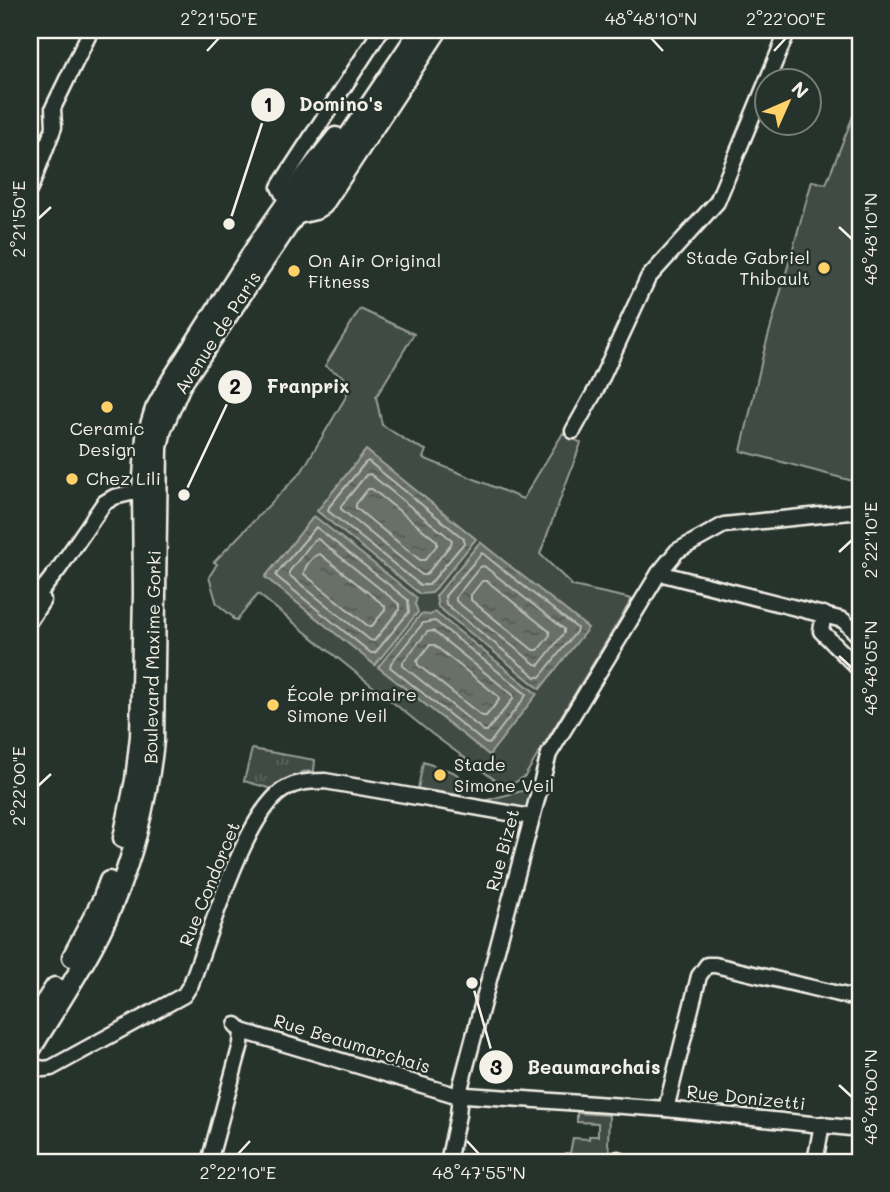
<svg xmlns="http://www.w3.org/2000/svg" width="890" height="1192" font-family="Mali,sans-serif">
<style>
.green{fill:#414b45;stroke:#9a9e96;stroke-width:2}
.park{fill:url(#park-tufts);stroke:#9a9e96;stroke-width:2}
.water{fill:url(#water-ripples);stroke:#9fa39b;stroke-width:2}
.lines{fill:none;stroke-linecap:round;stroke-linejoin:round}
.shore{stroke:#bcbdb5;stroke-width:2}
.minor-casing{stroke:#f4f1e8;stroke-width:19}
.major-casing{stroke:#f4f1e8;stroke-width:23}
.minor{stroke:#26332d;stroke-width:14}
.major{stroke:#26332d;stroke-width:18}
.ticks{fill:none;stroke:#f4f1e8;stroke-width:2.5}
.poi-dot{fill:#ffd166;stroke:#26332d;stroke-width:2.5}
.labels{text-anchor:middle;stroke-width:5;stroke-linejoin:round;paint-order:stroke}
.poi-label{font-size:18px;fill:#f4f1e8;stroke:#26332d;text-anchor:start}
.street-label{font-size:18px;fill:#f4f1e8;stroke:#26332d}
.leader{fill:none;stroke:#f4f1e8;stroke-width:2.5}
.callout-dot{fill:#f4f1e8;stroke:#26332d;stroke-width:2.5}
.mark-label{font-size:21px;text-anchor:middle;font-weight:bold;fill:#111}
.callout-label{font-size:19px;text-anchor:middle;font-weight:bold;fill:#f4f1e8;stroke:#26332d;stroke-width:5;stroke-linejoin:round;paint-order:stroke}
.neatline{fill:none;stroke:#f4f1e8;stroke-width:2.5}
.ticks-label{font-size:18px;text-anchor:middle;fill:#f4f1e8}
</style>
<defs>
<pattern id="park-tufts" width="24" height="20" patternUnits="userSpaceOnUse" patternTransform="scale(1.75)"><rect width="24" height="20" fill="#414b45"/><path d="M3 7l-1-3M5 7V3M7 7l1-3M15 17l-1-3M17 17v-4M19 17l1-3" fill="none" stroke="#5d6560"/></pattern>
<pattern id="water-ripples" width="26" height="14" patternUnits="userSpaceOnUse" patternTransform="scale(1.75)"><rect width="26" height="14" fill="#676f68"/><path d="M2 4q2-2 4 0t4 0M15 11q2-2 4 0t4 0" fill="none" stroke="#565a55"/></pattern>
</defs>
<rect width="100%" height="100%" fill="#26332d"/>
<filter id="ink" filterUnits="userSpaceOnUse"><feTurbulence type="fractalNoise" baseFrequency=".0143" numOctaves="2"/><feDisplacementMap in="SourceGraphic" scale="14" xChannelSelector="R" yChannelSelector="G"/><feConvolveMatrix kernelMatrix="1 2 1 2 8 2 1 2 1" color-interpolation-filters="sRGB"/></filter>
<g filter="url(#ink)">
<g class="green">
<polygon points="859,101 860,101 860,483 741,451 764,351 812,181 826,184"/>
<polygon points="360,309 414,334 376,397 382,425 412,444 426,450 423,458 523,499 563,433 581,443 540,554 573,586 632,599 525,776 506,788 432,734 258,594 237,620 233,619 233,617 217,604 209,577 217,564 214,562 302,471 347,395 344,377 325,366"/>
<polygon points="423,762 453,772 464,779 461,795 418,789"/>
<polygon points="577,1113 609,1115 608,1144 611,1153 633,1155 632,1162 631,1158 598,1155 597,1162 564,1162 565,1153 570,1153 573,1138 589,1139 589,1136 598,1136 598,1123 577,1122"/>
</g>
<g class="park">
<polygon points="252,749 315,760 314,771 302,772 275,790 244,781"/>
<polygon points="534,788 526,811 483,801"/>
</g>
<g class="water">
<polygon points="366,450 476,539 432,593 420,594 317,511"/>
<polygon points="314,516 417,598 415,604 418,612 375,665 265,577"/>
<polygon points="480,542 588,628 540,689 438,607 436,596"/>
<polygon points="435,612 537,694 489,755 378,667 421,614 430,615"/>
</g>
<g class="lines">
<g class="shore">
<polygon points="368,461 464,539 464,543 429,585 420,585 328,511 329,507 365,463"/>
<polygon points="370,474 452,540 451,544 426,575 422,575 341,509 341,506 366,475"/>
<polygon points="368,489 372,489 437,541 437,545 425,560 420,560 356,508 356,504"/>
<polygon points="316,527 408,600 409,612 375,653 371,653 276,576 277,573"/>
<polygon points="318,539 399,604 399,610 374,641 370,640 289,575 289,572 314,540"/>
<polygon points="482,553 577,628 576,632 540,677 536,677 446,604 445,596"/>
<path d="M320 554 385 606V610L372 626H368L304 574C304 567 313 555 320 554Z"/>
<polygon points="484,566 564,629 564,633 539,665 535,664 456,601 456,597 480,567"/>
<polygon points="482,581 487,581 549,631 550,635 538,650 533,650 471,600 471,595"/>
<polygon points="435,621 526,694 525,697 489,744 485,743 390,667 391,663 423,623"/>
<polygon points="433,631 513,695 513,699 487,731 484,731 403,666 403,662 427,632"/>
<polygon points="430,645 434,645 498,696 499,700 486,716 482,716 418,665 417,661"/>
</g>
<defs>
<g id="minor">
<polyline points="30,189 54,127 53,108 91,30"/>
<polyline points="287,202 279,187 282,182 381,30"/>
<polyline points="573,431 598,386 648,278 717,202 788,30"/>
<polyline points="659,573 843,620 860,637"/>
<polyline points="30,605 58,570 104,503 114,497 152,488"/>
<polyline points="824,614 821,631 860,670"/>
<polyline points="30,620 43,600"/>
<polyline points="236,1025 242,1031 452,1094 666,1109 860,1129"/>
<path d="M30 1065 43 1069 51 1068 184 995 191 984C209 936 242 824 279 793 293 782 308 781 325 781L531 817"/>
<polyline points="666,1109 699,976 707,965 715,965 860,999"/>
<polyline points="209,1162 241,1044 242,1031"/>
<polyline points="448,1162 458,1115 461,1085 549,754 659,573 677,551 724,525 860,511"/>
<polyline points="618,1162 618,1159"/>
<polyline points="815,1162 822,1124"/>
</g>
<g id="major">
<polyline points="295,210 298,214 315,210 323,205 438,30"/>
<polyline points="123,838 135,780 140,736 143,594 142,490 146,437 155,409 170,382 259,242 305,176 336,137"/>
<polyline points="72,957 102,900 109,881"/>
<polyline points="30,1025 55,987"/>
<path d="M30 1051C58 1004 91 957 112 907 134 855 148 797 154 741L158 448 162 429 181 385 420 30"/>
</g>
</defs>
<use href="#minor" class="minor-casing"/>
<use href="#major" class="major-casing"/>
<use href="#minor" class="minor"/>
<use href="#major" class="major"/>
</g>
</g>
<path class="ticks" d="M651 38 663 51M207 51 219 38M774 51 786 38M38 219 51 207M839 227 852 239M839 552 852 540M839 656 852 668M38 786 51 774M839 1085 852 1097M467 1141 479 1154M238 1154 250 1141"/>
<g class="poi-dot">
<circle cx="824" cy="268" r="7"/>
<circle cx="294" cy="271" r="7"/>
<circle cx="107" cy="407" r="7"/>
<circle cx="72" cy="479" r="7"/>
<circle cx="273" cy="705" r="7"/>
<circle cx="440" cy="775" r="7"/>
</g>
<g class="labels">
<g class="poi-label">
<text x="810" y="264" text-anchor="end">Stade Gabriel<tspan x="810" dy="21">Thibault</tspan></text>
<text x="308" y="267">On Air Original<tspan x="308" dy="21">Fitness</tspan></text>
<text x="107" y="435" text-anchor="middle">Ceramic<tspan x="107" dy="21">Design</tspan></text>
<text x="86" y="485">Chez Lili</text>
<text x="287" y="701">École primaire<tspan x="287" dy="21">Simone Veil</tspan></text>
<text x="454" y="771">Stade<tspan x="454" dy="21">Simone Veil</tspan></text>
</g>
<g class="street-label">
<text transform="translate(218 333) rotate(-57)" y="6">Avenue de Paris</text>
<text transform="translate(153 657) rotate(-89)" y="6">Boulevard Maxime Gorki</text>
<text transform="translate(503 850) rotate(-75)" y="6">Rue Bizet</text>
<text transform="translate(210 884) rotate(-68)" y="6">Rue Condorcet</text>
<text transform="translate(352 1044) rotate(17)" y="6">Rue Beaumarchais</text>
<text transform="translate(746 1098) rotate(6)" y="6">Rue Donizetti</text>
</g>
</g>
<path class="leader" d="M229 224L268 105M184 495L235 387M472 983L496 1067"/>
<g class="callout-dot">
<circle cx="229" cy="224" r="7"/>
<circle cx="184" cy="495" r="7"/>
<circle cx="472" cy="983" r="7"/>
<circle cx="268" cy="105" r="18"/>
<circle cx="235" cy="387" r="18"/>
<circle cx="496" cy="1067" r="18"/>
</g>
<g class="mark-label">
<text x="268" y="112">1</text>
<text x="235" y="394">2</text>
<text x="496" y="1075">3</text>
</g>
<g class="callout-label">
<text x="341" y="111">Domino's</text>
<text x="308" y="393">Franprix</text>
<text x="594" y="1074">Beaumarchais</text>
</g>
<rect width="890" height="1192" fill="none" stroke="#26332d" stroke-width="77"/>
<g transform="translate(788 102) rotate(45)"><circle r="33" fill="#26332d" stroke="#787f78" stroke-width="2"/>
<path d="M0-5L12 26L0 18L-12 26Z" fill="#ffd166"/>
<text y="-10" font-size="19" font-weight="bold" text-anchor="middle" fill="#f4f1e8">N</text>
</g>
<rect x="38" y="38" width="814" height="1116" class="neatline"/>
<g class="ticks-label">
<text x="219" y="25">2°21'50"E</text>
<text x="651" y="25">48°48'10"N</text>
<text x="786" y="25">2°22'00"E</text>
<text transform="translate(19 219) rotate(-90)" y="6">2°21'50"E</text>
<text transform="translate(871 239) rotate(-90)" y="6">48°48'10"N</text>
<text transform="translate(871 540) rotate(-90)" y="6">2°22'10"E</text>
<text transform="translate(871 668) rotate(-90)" y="6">48°48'05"N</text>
<text transform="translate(19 786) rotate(-90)" y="6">2°22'00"E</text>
<text transform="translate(871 1097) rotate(-90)" y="6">48°48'00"N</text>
<text x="238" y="1179">2°22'10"E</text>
<text x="479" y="1179">48°47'55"N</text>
</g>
</svg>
